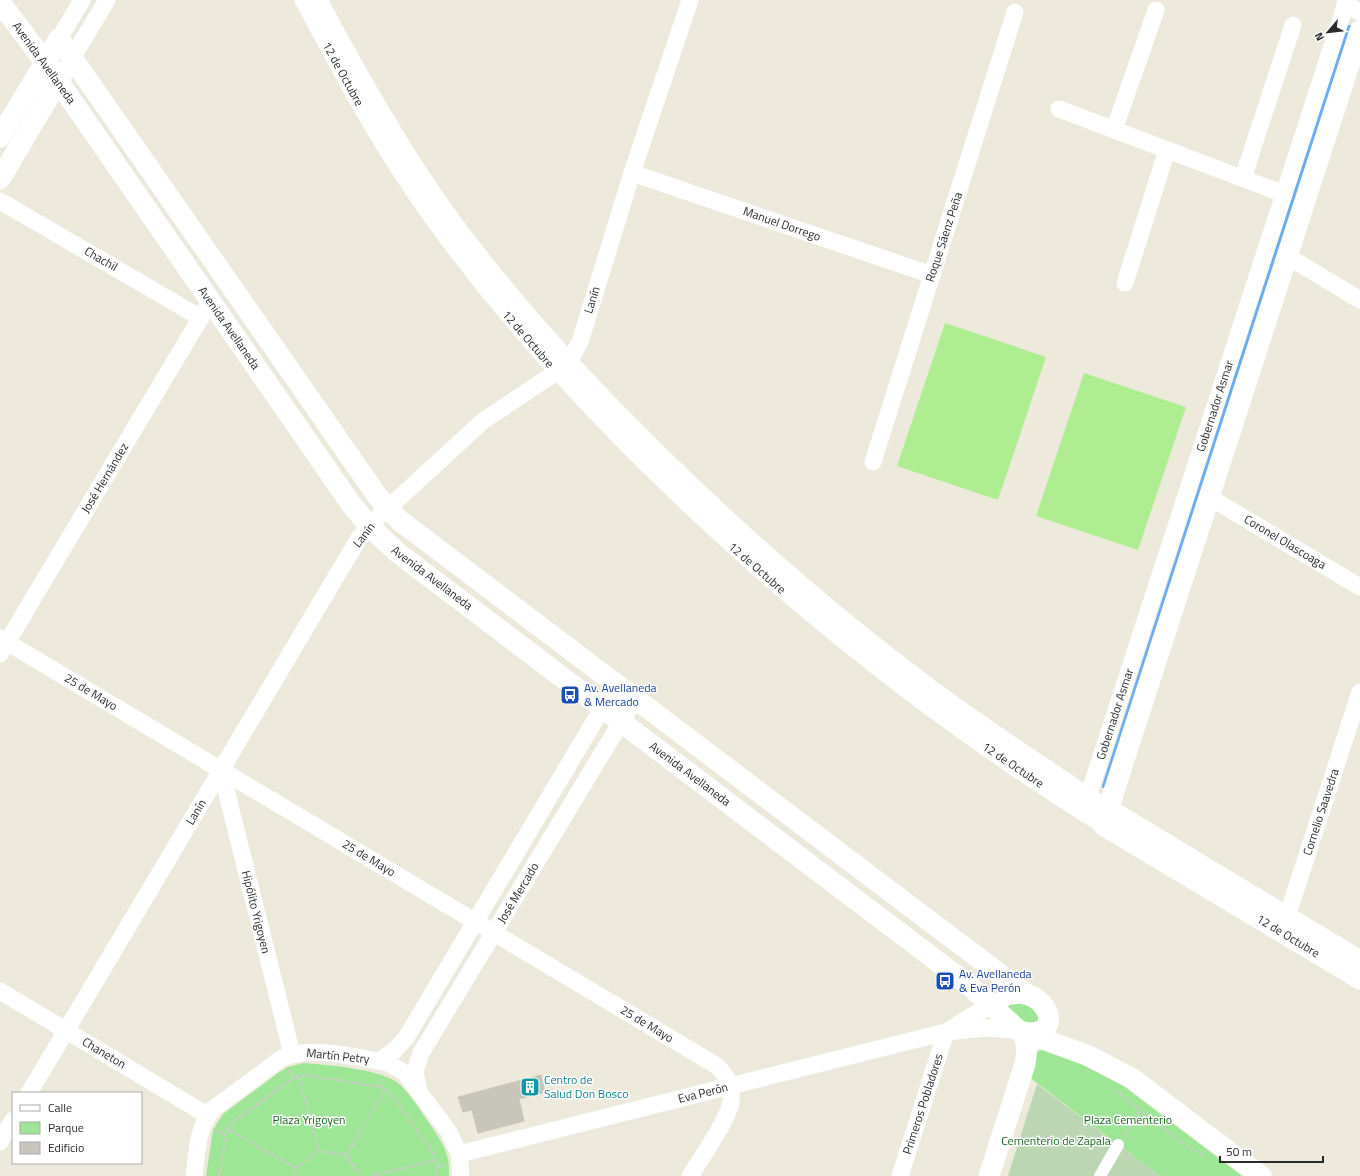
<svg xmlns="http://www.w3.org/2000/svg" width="1360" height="1176" font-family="'Titillium Web',sans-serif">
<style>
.green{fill:#9de695}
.cemetery{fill:#bbd7b2}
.pitch{fill:#afed91}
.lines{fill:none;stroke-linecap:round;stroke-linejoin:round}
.stream{stroke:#6aadf3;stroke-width:4}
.building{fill:#c8c6bb;stroke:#c8c6b5}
.path{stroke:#ccc;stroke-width:2.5;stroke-dasharray:3 2;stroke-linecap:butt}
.pedestrian{stroke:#fff;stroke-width:12}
.minor{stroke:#fff;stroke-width:17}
.tertiary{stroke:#fff;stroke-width:21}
.labels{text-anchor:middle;stroke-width:3;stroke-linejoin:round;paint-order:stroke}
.street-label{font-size:12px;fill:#2a2a2a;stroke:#fff}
.transit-label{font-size:12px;fill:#164399;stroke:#fff;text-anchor:start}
.culture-label{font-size:12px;fill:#0d838f;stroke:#fff;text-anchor:start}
.park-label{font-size:12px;fill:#176a1a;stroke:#fff}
</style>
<rect width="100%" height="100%" fill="#edeadb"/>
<g class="green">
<polygon points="1017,999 1044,1015 1031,1029 1007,1007"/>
<polygon points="1044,1048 1058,1052 1122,1085 1242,1176 1160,1176 1029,1077 1037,1052"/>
<path d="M304 1063C327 1065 383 1069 399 1084 411 1095 420 1110 429 1123 441 1140 451 1155 449 1176H206L213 1130 223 1114 278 1073 288 1067Z"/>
</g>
<polygon class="cemetery" points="1037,1084 1160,1176 1008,1176"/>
<g class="pitch">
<polygon points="945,323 1046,357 998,500 897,466"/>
<polygon points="1084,373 1186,407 1138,550 1036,516"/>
</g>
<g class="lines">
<polyline class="stream" points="1104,786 1349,27"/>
</g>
<polygon class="building" points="541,1075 545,1092 519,1099 524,1121 478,1133 472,1110 463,1112 458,1097"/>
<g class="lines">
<g class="path">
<polyline points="289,1070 294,1078"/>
<polyline points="299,1077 319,1151"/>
<polyline points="382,1087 384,1078"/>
<polyline points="1115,1090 1186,1146 1205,1156"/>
<polyline points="228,1129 296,1168"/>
<polyline points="216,1131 226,1134"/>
<polyline points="1124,1136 1140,1110"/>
<polyline points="346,1155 386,1090"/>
<polyline points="437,1166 446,1165"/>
<polyline points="219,1176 226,1134 230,1124 294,1078 304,1075 382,1087 391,1093 434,1154 437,1166 436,1176"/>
<polyline points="294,1176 296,1168 319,1151 346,1155 361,1176"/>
<polyline points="372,1176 436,1160"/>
</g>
<polyline class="pedestrian" points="1100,1176 1118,1145"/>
<g class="minor">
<path d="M303 0C341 71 378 141 424 206 496 308 577 397 666 483 799 612 946 727 1103 825"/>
<path d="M319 0C358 73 398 144 446 212 513 304 589 386 671 465 751 543 834 615 923 682 983 727 1046 768 1108 809"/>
<polyline points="1345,4 1360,12"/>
<polyline points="59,39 82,0"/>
<polyline points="72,58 107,0"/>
<polyline points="1059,109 1284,194"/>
<polyline points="1114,130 1156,10"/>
<polyline points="632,173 932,275"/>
<polyline points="1243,178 1293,25"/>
<polyline points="0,201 201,318"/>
<polyline points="1287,256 1360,300"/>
<polyline points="1125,283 1167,150"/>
<polyline points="873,462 1015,12"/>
<polyline points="1209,497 1360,587"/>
<path d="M0 638 717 1066C727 1075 733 1089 731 1102 729 1118 700 1160 690 1176"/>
<polyline points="0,654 210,302"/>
<polyline points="221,770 292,1054"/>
<polyline points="1085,806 1347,0"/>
<polyline points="1283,929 1360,692"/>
<polyline points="0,991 207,1115"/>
<polyline points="948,1031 968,1018 1010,995"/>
<polyline points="378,1061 393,1052 406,1038 616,685"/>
<polyline points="419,1091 415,1072 421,1053 635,699"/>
<polyline points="29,1093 359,538 374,521 483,421 561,369 571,358 580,342 632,173 690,0"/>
<polyline points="0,1142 13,1120"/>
<polyline points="459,1154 946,1032 986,1028 1018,1030"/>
<path d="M194 1176C197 1153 197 1127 213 1109L282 1058C312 1046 347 1056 378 1061L388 1063 405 1073 449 1132 459 1154 461 1176"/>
<polyline points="900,1176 946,1032"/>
</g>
<g class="tertiary">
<polyline points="0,2 45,62 351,504 369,526 398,553 970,986 1018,1030 1089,1056 1133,1079 1261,1176"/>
<polyline points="1360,31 1103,825 1360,979"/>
<polyline points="0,137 59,39 378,497 399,520 1026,994"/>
<polyline points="0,179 64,71"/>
<polyline points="1108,809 1360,961"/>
<path d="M1013 994C1043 987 1067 1033 1029 1033"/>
<polyline points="989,1176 1025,1064 1027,1050 1024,1032"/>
</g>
</g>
<defs>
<symbol id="bus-square" viewBox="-11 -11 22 22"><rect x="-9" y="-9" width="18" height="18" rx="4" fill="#1a4fb4" stroke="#fff"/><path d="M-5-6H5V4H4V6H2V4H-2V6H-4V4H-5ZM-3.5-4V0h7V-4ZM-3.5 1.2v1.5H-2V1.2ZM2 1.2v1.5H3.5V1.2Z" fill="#fff"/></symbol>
<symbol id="building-square" viewBox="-11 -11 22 22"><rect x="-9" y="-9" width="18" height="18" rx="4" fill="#0f9aa8" stroke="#fff"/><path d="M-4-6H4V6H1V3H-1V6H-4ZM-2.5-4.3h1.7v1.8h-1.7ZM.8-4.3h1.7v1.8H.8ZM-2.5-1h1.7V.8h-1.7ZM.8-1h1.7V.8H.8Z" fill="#fff"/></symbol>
</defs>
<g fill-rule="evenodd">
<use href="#bus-square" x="559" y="684" width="22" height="22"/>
<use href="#bus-square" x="934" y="970" width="22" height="22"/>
<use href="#building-square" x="519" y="1076" width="22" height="22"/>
</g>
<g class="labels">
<g class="street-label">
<text transform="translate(44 63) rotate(54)" y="4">Avenida Avellaneda</text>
<text transform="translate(343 74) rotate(61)" y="4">12 de Octubre</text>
<text transform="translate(782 224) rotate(19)" y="4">Manuel Dorrego</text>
<text transform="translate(944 237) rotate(-72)" y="4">Roque Sáenz Peña</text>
<text transform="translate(101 259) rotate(30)" y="4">Chachil</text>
<text transform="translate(592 300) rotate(-73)" y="4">Lanín</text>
<text transform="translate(229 328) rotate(55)" y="4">Avenida Avellaneda</text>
<text transform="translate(528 339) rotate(49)" y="4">12 de Octubre</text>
<text transform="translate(1215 406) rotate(-72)" y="4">Gobernador Asmar</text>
<text transform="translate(105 478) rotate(-59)" y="4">José Hernández</text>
<text transform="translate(364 535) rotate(-52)" y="4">Lanín</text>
<text transform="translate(1285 542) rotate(31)" y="4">Coronel Olascoaga</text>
<text transform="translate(757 568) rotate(41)" y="4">12 de Octubre</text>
<text transform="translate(432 578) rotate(37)" y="4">Avenida Avellaneda</text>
<text transform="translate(91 692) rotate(31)" y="4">25 de Mayo</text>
<text transform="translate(1115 714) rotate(-72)" y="4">Gobernador Asmar</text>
<text transform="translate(1013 765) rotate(34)" y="4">12 de Octubre</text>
<text transform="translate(690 774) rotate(37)" y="4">Avenida Avellaneda</text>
<text transform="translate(196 812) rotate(-59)" y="4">Lanín</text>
<text transform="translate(1321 812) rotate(-72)" y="4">Cornelio Saavedra</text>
<text transform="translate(369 858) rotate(31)" y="4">25 de Mayo</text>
<text transform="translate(518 893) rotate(-59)" y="4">José Mercado</text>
<text transform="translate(256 912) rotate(76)" y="4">Hipólito Yrigoyen</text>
<text transform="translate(1288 936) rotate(31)" y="4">12 de Octubre</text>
<text transform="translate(647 1024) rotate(31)" y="4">25 de Mayo</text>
<text transform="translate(104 1053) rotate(31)" y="4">Chaneton</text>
<text transform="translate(338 1056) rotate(6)" y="4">Martín Petry</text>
<text transform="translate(703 1093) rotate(-14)" y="4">Eva Perón</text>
<text transform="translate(923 1104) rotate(-72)" y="4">Primeros Pobladores</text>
</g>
<g class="transit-label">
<text x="584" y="692">Av. Avellaneda<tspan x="584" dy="14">&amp; Mercado</tspan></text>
<text x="959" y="978">Av. Avellaneda<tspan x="959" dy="14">&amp; Eva Perón</tspan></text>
</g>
<g class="culture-label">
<text x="544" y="1084">Centro de<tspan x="544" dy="14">Salud Don Bosco</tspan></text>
</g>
<g class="park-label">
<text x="309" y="1124">Plaza Yrigoyen</text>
<text x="1128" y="1124">Plaza Cementerio</text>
<text x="1056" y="1145">Cementerio de Zapala</text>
</g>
</g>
<rect x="12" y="1092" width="130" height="72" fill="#ffffff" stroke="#aaaaaa"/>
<rect x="20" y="1105" width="20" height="6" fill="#ffffff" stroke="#aaaaaa"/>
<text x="48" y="1112" font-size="12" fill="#2a2a2a">Calle</text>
<rect x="20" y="1122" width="20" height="12" fill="#9de695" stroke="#aaaaaa"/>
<text x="48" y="1132" font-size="12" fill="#2a2a2a">Parque</text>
<rect x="20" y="1142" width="20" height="12" fill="#c8c6bb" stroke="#aaaaaa"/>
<text x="48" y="1152" font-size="12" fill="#2a2a2a">Edificio</text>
<g transform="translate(1328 32) rotate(242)" stroke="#ffffff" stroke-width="3" paint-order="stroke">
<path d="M0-3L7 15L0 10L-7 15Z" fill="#2a2a2a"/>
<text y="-6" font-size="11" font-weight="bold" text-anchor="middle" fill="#2a2a2a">N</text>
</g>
<path d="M1220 1156v6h103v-6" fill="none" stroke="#2a2a2a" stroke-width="2"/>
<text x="1226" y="1156" font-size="12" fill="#2a2a2a" stroke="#ffffff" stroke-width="3" paint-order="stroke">50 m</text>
</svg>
